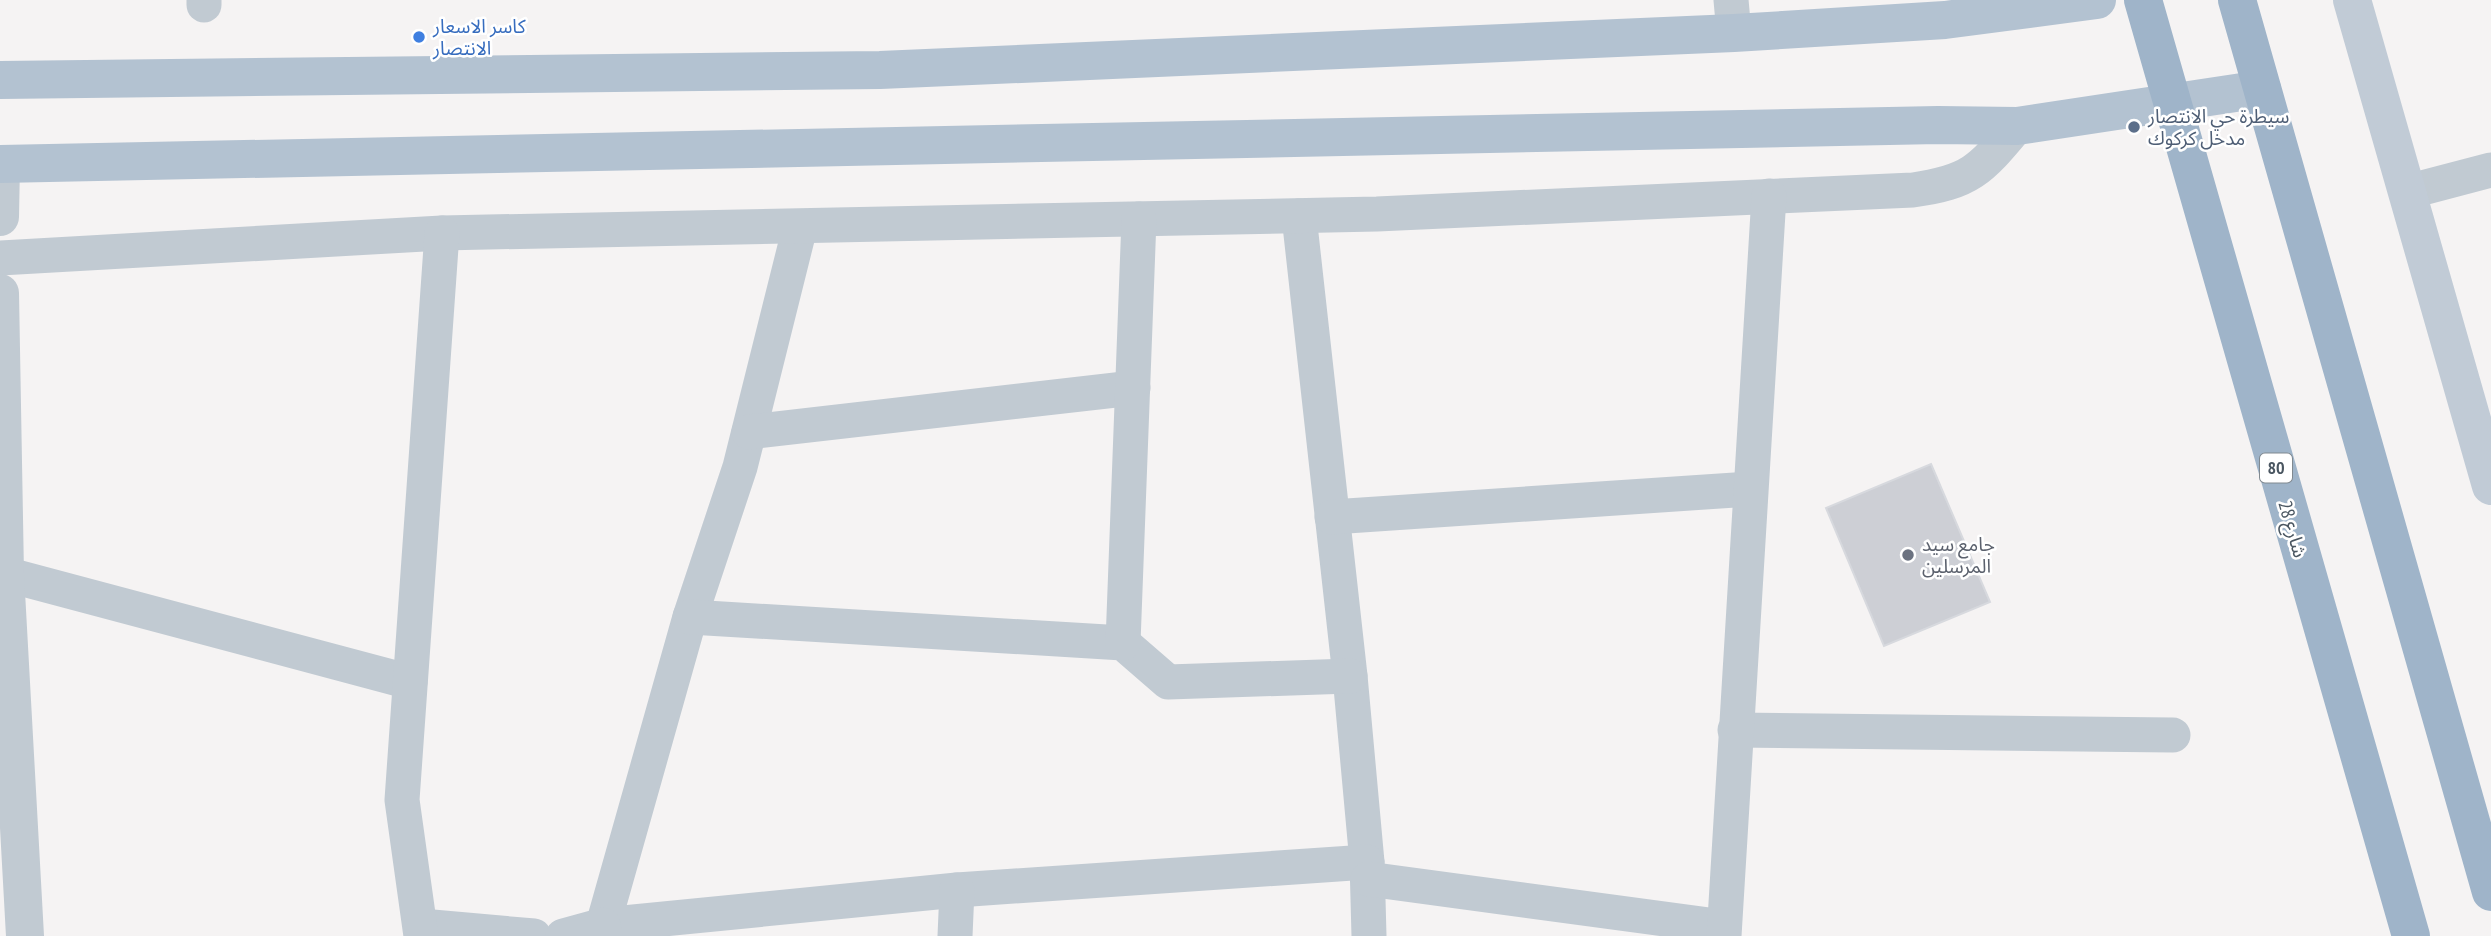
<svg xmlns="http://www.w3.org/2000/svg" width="2491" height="936" font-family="'PT Sans Narrow','Noto Sans Arabic',sans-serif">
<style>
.building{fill:#cdcfd5;stroke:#d7d9de;stroke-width:2}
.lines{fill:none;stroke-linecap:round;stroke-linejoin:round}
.minor{stroke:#c1cad2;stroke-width:35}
.tertiary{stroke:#c1cad2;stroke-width:38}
.secondary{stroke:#c1cbd6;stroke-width:38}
.primary{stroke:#b3c2d1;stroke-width:38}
.trunk{stroke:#9fb4c9;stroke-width:38}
.shop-dot{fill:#3f7fe0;stroke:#fff;stroke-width:2.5}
.service-dot{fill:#5c6f8a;stroke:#fff;stroke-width:2.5}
.worship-dot{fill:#6b7280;stroke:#fff;stroke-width:2.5}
.labels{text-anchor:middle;stroke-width:5;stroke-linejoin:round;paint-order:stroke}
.shield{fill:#fff;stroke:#808990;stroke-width:2}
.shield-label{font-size:18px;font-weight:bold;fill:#4a5661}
.shop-label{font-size:19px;fill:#366cbe;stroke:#fff;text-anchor:start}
.service-label{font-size:19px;fill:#4e5e75;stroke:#fff;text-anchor:start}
.street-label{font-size:19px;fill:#4a5661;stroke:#fff}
.worship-label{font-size:19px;fill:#5b616d;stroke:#fff;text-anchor:start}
</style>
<rect width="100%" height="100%" fill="#f5f3f3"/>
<polygon class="building" points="1931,464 1990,602 1884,646 1826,508"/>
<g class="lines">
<g class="minor">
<polyline points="204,0 204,5"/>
<polyline points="1731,0 1734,33"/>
<polyline points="2407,192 2491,170"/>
<polyline points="1299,216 1350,676 1367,862 1369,936"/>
<polyline points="800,227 740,467 690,617 603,925 957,890 1367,862"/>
<path d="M0 258 442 233 1377 214 1913 190C1971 182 1981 169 2017 126"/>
<polyline points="749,432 1133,388"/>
<polyline points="1332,517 1750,489"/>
<polyline points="5,574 410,682"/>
<polyline points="690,617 1123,643 1168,682 1350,676"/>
<polyline points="1123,643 1139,219"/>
<polyline points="1735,730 2173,735"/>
<polyline points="1368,879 1724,927"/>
<polyline points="421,926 534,936"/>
<polyline points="421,936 402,800 442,233"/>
<polyline points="563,936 603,925 605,936"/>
<polyline points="955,936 957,890"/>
<polyline points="1724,936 1769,196"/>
</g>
<g class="tertiary">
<polyline points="0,217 1,164"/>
<polyline points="0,293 5,574 25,936"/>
</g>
<polyline class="secondary" points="2352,0 2491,486"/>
<g class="primary">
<polyline points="0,80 880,70 1734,33 1945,20 2097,0"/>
<polyline points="0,164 1938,125 2017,126 2262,89"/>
</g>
<g class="trunk">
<polyline points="2143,0 2411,936"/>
<polyline points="2237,0 2491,892"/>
</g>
</g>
<circle class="shop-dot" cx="419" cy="37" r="7"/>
<circle class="service-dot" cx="2134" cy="127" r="7"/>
<circle class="worship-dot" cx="1908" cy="555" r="7"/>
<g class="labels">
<rect class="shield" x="2260" y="453.5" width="32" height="29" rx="5"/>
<g class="shield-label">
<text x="2276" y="474">80</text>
</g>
<g class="shop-label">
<text x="433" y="33">كاسر الاسعار<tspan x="433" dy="22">الانتصار</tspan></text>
</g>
<g class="service-label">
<text x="2148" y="123">سيطرة حي الانتصار<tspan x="2148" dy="22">مدخل كركوك</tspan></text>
</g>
<g class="street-label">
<text transform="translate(2293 529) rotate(74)" y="7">شارع 28</text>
</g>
<g class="worship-label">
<text x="1922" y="551">جامع سيد<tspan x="1922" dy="22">المرسلين</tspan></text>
</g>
</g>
</svg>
